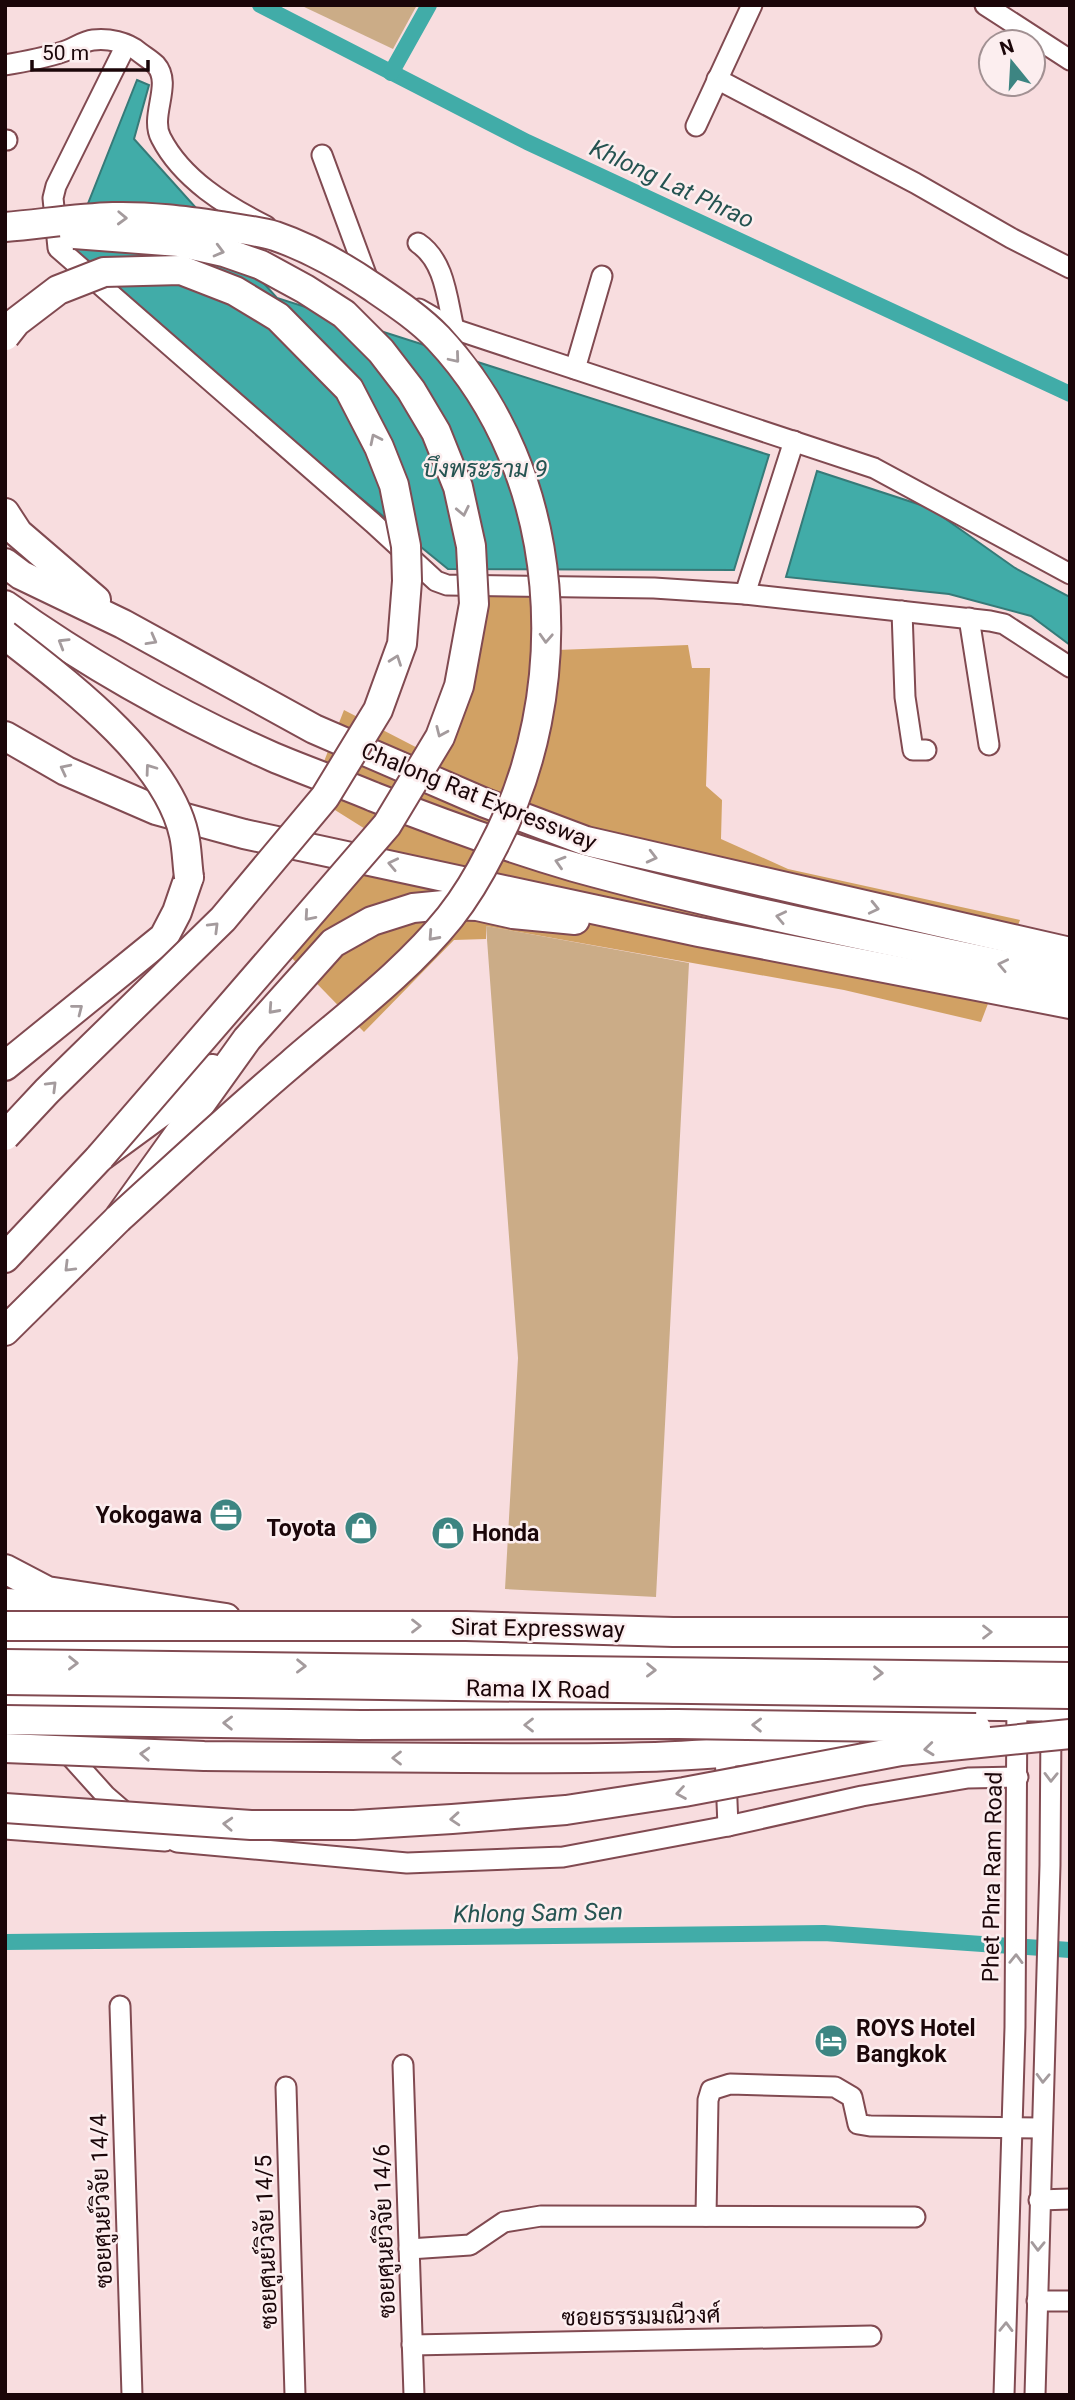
<svg xmlns="http://www.w3.org/2000/svg" width="1075" height="2400" font-family="Roboto,Sarabun,sans-serif">
<style>
.green{fill:#cbac87}
.forest{fill:#d1a164}
.water{fill:#41aca8;stroke:#367a78;stroke-width:2}
.lines{fill:none;stroke-linecap:round;stroke-linejoin:round}
.canal{stroke:#41aca8;stroke-width:16}
.minor-casing{stroke:#814a51;stroke-width:23}
.major-casing{stroke:#814a51;stroke-width:28}
.highway-casing{stroke:#814a51;stroke-width:32}
.minor{stroke:#fff;stroke-width:19}
.major{stroke:#fff;stroke-width:24}
.highway{stroke:#fff;stroke-width:28}
.major-bridge-casing{stroke:#814a51;stroke-width:28;stroke-linecap:butt}
.highway-bridge-casing{stroke:#814a51;stroke-width:32;stroke-linecap:butt}
.major-bridge{stroke:#fff;stroke-width:24}
.highway-bridge{stroke:#fff;stroke-width:28}
.oneway{stroke:#a49b9d}
.labels{text-anchor:middle;stroke-width:5;stroke-linejoin:round;paint-order:stroke}
.street-label{font-size:23px;fill:#1b0609;stroke:#fceeef}
.poi-label{font-size:23px;font-weight:bold;fill:#1b0609;stroke:#fceeef;text-anchor:end}
.water-label{font-size:24px;font-style:italic;fill:#255351;stroke:#fceeef}
</style>
<rect width="100%" height="100%" fill="#f8dddf"/>
<g class="green">
<polygon points="300,5 417,5 393,49"/>
<polygon points="486,926 689,963 656,1597 505,1589 518,1358"/>
</g>
<polygon class="forest" points="481,592 560,593 557,650 688,645 692,668 710,668 706,786 722,800 721,839 788,869 1020,920 981,1022 844,990 486,926 486,939 454,940 364,1032 289,955 386,842 311,795 344,710 435,757"/>
<g class="water">
<polygon points="137,80 149,85 134,139 277,298 769,455 734,570 448,569 357,495 70,249"/>
<polygon points="817,471 930,508 1015,568 1070,597 1070,645 1031,616 949,594 786,577"/>
</g>
<g class="lines">
<g class="canal">
<polyline points="260,5 527,142 1070,394"/>
<polyline points="391,73 429,5"/>
<polyline points="5,1942 824,1933 1070,1950"/>
</g>
<defs>
<g id="minor">
<polyline points="985,5 1070,60"/>
<polyline points="126,45 56,186 53,198 58,248 373,523 436,581 447,585 654,588 745,594 990,621 1004,624 1070,667"/>
<path d="M5 65C27 61 47 58 68 50 76 47 84 41 93 40 108 38 127 42 139 52 144 56 151 60 156 65 173 84 149 116 161 138 182 179 226 206 266 226"/>
<polyline points="717,79 915,183 1011,238 1070,268"/>
<polyline points="696,126 752,5"/>
<polyline points="5,140 7,140"/>
<polyline points="322,155 367,277"/>
<path d="M418 243C445 261 447 299 454 329"/>
<polyline points="419,309 454,329 874,468 1070,574"/>
<polyline points="575,369 602,276"/>
<polyline points="745,594 794,441"/>
<polyline points="902,611 905,697 913,750 926,750"/>
<polyline points="969,618 989,745"/>
<polyline points="61,1746 106,1796 136,1822 177,1842 407,1863 563,1857 728,1826 862,1796 968,1778 1018,1777"/>
<polyline points="725,1753 728,1826"/>
<polyline points="5,1829 165,1841"/>
<polyline points="120,2006 132,2395"/>
<polyline points="403,2065 414,2395"/>
<polyline points="286,2087 295,2395"/>
<polyline points="1039,2200 1070,2199"/>
<polyline points="706,2216 708,2100 711,2090 730,2084 835,2087 852,2097 858,2124 870,2126 1041,2128"/>
<polyline points="409,2249 470,2245 504,2222 541,2216 915,2217"/>
<polyline points="1037,2301 1070,2301"/>
<polyline points="412,2345 871,2336"/>
<polyline points="1004,2395 1015,2027 1017,1696"/>
<polyline points="1035,2395 1050,1865 1051,1724"/>
</g>
<g id="major">
<polyline points="5,1643 181,1642 1070,1654"/>
<polyline points="5,1698 295,1699 1070,1709"/>
</g>
<g id="highway">
<polyline points="5,513 18,533 96,600"/>
<polyline points="5,563 21,575 123,624 314,729 485,803 586,841 1070,952"/>
<path d="M5 605C88 664 180 716 273 757 306 771 341 783 374 797 440 823 506 847 574 867 737 912 904 943 1070 979"/>
<polyline points="5,736 66,771 156,810 244,834 699,932 1070,1004"/>
<polyline points="5,1066 164,937 177,912 189,877"/>
<polyline points="5,1258 100,1157 160,1113 212,1069"/>
<polyline points="5,1331 118,1219 247,1039 333,943 372,921 413,908 444,905 477,906 513,914 575,920"/>
<polyline points="5,1569 47,1591 226,1618"/>
<polyline points="5,1603 69,1606"/>
<polyline points="888,1723 947,1708"/>
<path d="M465 1758C593 1758 724 1763 849 1733"/>
</g>
</defs>
<use href="#minor" class="minor-casing"/>
<use href="#major" class="major-casing"/>
<use href="#highway" class="highway-casing"/>
<use href="#minor" class="minor"/>
<use href="#major" class="major"/>
<use href="#highway" class="highway"/>
<defs>
<g id="major-bridge">
<polyline points="5,1662 1070,1675"/>
<polyline points="5,1682 1070,1696"/>
</g>
<g id="highway-bridge">
<path d="M5 227C41 224 77 218 113 217 149 216 186 221 221 226 238 229 258 231 275 236 307 247 343 267 371 286 393 301 419 318 438 338 565 473 577 692 491 851 480 873 465 898 450 917 405 973 345 1017 291 1064 232 1114 175 1167 118 1219"/>
<polyline points="74,234 179,242 224,252 261,265 305,289 344,314 381,351 411,390 436,432 458,487 471,546 474,604 459,686 440,737 387,825 100,1157"/>
<polyline points="5,336 16,322 58,290 104,272 181,270 235,291 278,317 349,389 379,447 394,485 406,546 407,581 402,644 378,710 325,797 223,919 47,1091 5,1136"/>
<path d="M5 635C65 682 167 757 184 835 187 848 187 863 189 877"/>
<polyline points="5,1626 466,1626 673,1632 1070,1632"/>
<polyline points="5,1720 361,1725 678,1724 976,1728"/>
<polyline points="5,1748 204,1756 465,1758"/>
<polyline points="5,1808 251,1825 354,1825 452,1819 566,1810 684,1792 901,1751 1070,1734"/>
</g>
</defs>
<use href="#major-bridge" class="major-bridge-casing"/>
<use href="#highway-bridge" class="highway-bridge-casing"/>
<use href="#major-bridge" class="major-bridge"/>
<use href="#highway-bridge" class="highway-bridge"/>
</g>
<defs><path id="oneway-chevron" d="M-2-3.5L2.5 0L-2 3.5" fill="none" stroke-width="1.6" stroke-linecap="round" stroke-linejoin="round" transform="scale(1.75)"/></defs>
<g class="oneway">
<use href="#oneway-chevron" transform="translate(122 218) rotate(2)"/>
<use href="#oneway-chevron" transform="translate(219 251) rotate(15)"/>
<use href="#oneway-chevron" transform="translate(455 358) rotate(50)"/>
<use href="#oneway-chevron" transform="translate(375 439) rotate(-116)"/>
<use href="#oneway-chevron" transform="translate(463 511) rotate(78)"/>
<use href="#oneway-chevron" transform="translate(546 638) rotate(93)"/>
<use href="#oneway-chevron" transform="translate(152 640) rotate(29)"/>
<use href="#oneway-chevron" transform="translate(63 643) rotate(-149)"/>
<use href="#oneway-chevron" transform="translate(396 660) rotate(-70)"/>
<use href="#oneway-chevron" transform="translate(441 732) rotate(114)"/>
<use href="#oneway-chevron" transform="translate(65 769) rotate(-153)"/>
<use href="#oneway-chevron" transform="translate(150 769) rotate(-126)"/>
<use href="#oneway-chevron" transform="translate(652 857) rotate(14)"/>
<use href="#oneway-chevron" transform="translate(560 862) rotate(-163)"/>
<use href="#oneway-chevron" transform="translate(393 864) rotate(-168)"/>
<use href="#oneway-chevron" transform="translate(874 908) rotate(13)"/>
<use href="#oneway-chevron" transform="translate(309 916) rotate(131)"/>
<use href="#oneway-chevron" transform="translate(781 917) rotate(-168)"/>
<use href="#oneway-chevron" transform="translate(214 927) rotate(-45)"/>
<use href="#oneway-chevron" transform="translate(433 936) rotate(132)"/>
<use href="#oneway-chevron" transform="translate(1003 965) rotate(-168)"/>
<use href="#oneway-chevron" transform="translate(78 1009) rotate(-38)"/>
<use href="#oneway-chevron" transform="translate(273 1009) rotate(132)"/>
<use href="#oneway-chevron" transform="translate(52 1086) rotate(-45)"/>
<use href="#oneway-chevron" transform="translate(69 1267) rotate(135)"/>
<use href="#oneway-chevron" transform="translate(416 1626)"/>
<use href="#oneway-chevron" transform="translate(987 1632)"/>
<use href="#oneway-chevron" transform="translate(73 1663) rotate(1)"/>
<use href="#oneway-chevron" transform="translate(301 1666) rotate(1)"/>
<use href="#oneway-chevron" transform="translate(651 1670) rotate(1)"/>
<use href="#oneway-chevron" transform="translate(878 1673) rotate(1)"/>
<use href="#oneway-chevron" transform="translate(228 1723) rotate(-179)"/>
<use href="#oneway-chevron" transform="translate(529 1725) rotate(180)"/>
<use href="#oneway-chevron" transform="translate(757 1725) rotate(-179)"/>
<use href="#oneway-chevron" transform="translate(929 1749) rotate(174)"/>
<use href="#oneway-chevron" transform="translate(145 1754) rotate(-177)"/>
<use href="#oneway-chevron" transform="translate(397 1758) rotate(-180)"/>
<use href="#oneway-chevron" transform="translate(1051 1777) rotate(91)"/>
<use href="#oneway-chevron" transform="translate(681 1793) rotate(171)"/>
<use href="#oneway-chevron" transform="translate(455 1819) rotate(176)"/>
<use href="#oneway-chevron" transform="translate(228 1824) rotate(-177)"/>
<use href="#oneway-chevron" transform="translate(1016 1959) rotate(-89)"/>
<use href="#oneway-chevron" transform="translate(1043 2078) rotate(92)"/>
<use href="#oneway-chevron" transform="translate(1038 2246) rotate(91)"/>
<use href="#oneway-chevron" transform="translate(1006 2327) rotate(-89)"/>
</g>
<defs>
<symbol id="office-disc" viewBox="-11 -11 22 22"><circle r="9.5" fill="#3d8582" stroke="#fceeef"/><path d="M-6-3h4V-5.5h4V-3h4V5H-6ZM-1-4.5V-3h2v-1.5ZM-6 0V1H6V0Z" fill="#fff"/></symbol>
<symbol id="shop-disc" viewBox="-11 -11 22 22"><circle r="9.5" fill="#3d8582" stroke="#fceeef"/><path d="M-5-2.5h2.3a2.7 3.5 0 0 1 5.4 0H5L5.5 6h-11ZM-1.5-2.5h3a1.5 2.3 0 0 0-3 0Z" fill="#fff"/></symbol>
<symbol id="hotel-disc" viewBox="-11 -11 22 22"><circle r="9.5" fill="#3d8582" stroke="#fceeef"/><path d="M-6-4.5h1.5V1H6V5H4.5V3h-9V5H-6ZM-4 0a1.8 1.8 0 1 1 3.6 0ZM.5 0V-2.5h3Q6-2.5 6 0Z" fill="#fff"/></symbol>
</defs>
<g fill-rule="evenodd">
<use href="#office-disc" x="207" y="1496" width="38" height="38"/>
<use href="#shop-disc" x="342" y="1509" width="38" height="38"/>
<use href="#shop-disc" x="429" y="1514" width="38" height="38"/>
<use href="#hotel-disc" x="812" y="2022" width="38" height="38"/>
</g>
<g class="labels">
<g class="street-label">
<text transform="translate(479 796) rotate(22)" y="8">Chalong Rat Expressway</text>
<text transform="translate(538 1628) rotate(1)" y="8">Sirat Expressway</text>
<text transform="translate(538 1689) rotate(1)" y="8">Rama IX Road</text>
<text transform="translate(992 1877) rotate(-89)" y="8">Phet Phra Ram Road</text>
<text transform="translate(101 2201) rotate(-92)" y="8">ซอยศูนย์วิจัย 14/4</text>
<text transform="translate(384 2231) rotate(-92)" y="8">ซอยศูนย์วิจัย 14/6</text>
<text transform="translate(266 2242) rotate(-92)" y="8">ซอยศูนย์วิจัย 14/5</text>
<text transform="translate(641 2316) rotate(-1)" y="8">ซอยธรรมมณีวงศ์</text>
</g>
<g class="poi-label">
<text x="202" y="1523">Yokogawa</text>
<text x="336" y="1536">Toyota</text>
<text x="472" y="1541" text-anchor="start">Honda</text>
<text x="856" y="2036" text-anchor="start">ROYS Hotel<tspan x="856" dy="26">Bangkok</tspan></text>
</g>
<g class="water-label">
<text transform="translate(672 184) rotate(25)" y="8">Khlong Lat Phrao</text>
<text x="485" y="477">บึงพระราม 9</text>
<text transform="translate(538 1913) rotate(-1)" y="8">Khlong Sam Sen</text>
</g>
</g>
<rect width="1075" height="2400" fill="none" stroke="#1b0609" stroke-width="14"/>
<g transform="translate(1012 63) rotate(342)"><circle r="33" fill="#fceeef" stroke="#a29193" stroke-width="2"/>
<path d="M0-5L12 26L0 18L-12 26Z" fill="#3d8582"/>
<text y="-10" font-size="19" font-weight="bold" text-anchor="middle" fill="#1b0609">N</text>
</g>
<path d="M32 60v10h116v-10" fill="none" stroke="#1b0609" stroke-width="3.5"/>
<text x="42" y="60" font-size="21" fill="#1b0609" stroke="#fceeef" stroke-width="5" paint-order="stroke">50 m</text>
</svg>
